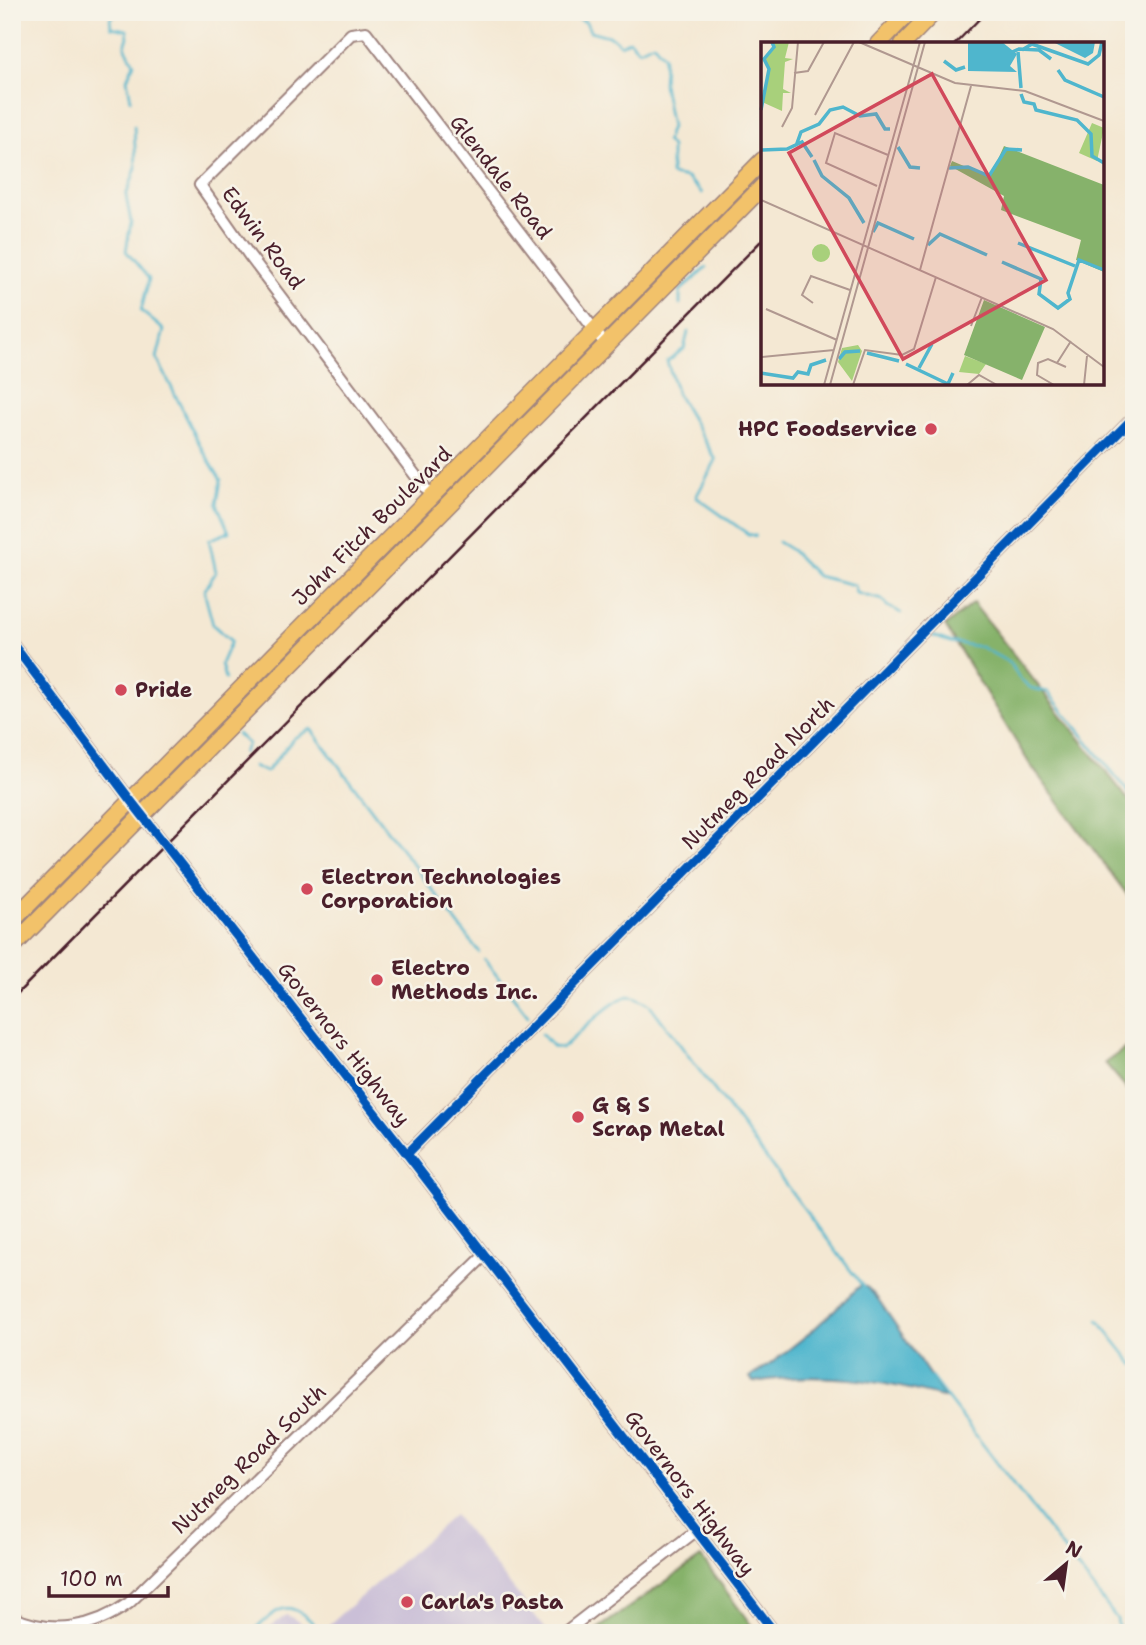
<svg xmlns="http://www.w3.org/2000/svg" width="1146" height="1645" font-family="'Shantell Sans',sans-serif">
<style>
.industrial{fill:#cabfd7}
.forest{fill:#86b26b;stroke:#68684b;stroke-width:2}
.water{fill:#4fb6cd;stroke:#4c6a7c;stroke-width:2}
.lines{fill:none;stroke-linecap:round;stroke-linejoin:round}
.stream{stroke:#4fb6cd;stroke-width:2.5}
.minor-casing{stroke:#9f847f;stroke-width:14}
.highway-casing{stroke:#9f847f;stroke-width:19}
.minor{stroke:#fff;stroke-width:10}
.highway{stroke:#f2c26a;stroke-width:16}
.rail{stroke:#4a1f2b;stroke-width:2.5}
.cycleway-casing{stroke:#f7f3e8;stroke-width:13}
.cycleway{stroke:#0057b8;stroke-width:9}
.poi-dot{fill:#d1495b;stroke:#f7f3e8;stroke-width:2.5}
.labels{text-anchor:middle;stroke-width:5;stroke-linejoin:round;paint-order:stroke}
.street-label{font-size:21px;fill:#4a1f2b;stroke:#f7f3e8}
.poi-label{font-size:21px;font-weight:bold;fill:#4a1f2b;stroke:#f7f3e8;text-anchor:start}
.inset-river{fill:none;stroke:#4fb6cd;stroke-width:3.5}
.inset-road{fill:none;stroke:#b09890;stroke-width:2}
.view{fill:#d1495b;fill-opacity:0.15;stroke:#d1495b;stroke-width:3.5}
.inset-edge{fill:none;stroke:#4a1f2b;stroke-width:3.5}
</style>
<rect width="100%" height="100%" fill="#f7f3e8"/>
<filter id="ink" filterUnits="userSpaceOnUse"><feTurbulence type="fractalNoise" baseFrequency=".0143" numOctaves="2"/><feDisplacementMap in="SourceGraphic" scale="14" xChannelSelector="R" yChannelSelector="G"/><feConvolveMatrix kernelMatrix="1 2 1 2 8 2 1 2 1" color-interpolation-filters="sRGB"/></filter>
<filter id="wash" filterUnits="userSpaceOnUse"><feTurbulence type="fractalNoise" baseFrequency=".00686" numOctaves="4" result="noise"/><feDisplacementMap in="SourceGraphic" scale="28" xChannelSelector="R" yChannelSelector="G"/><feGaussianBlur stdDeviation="1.57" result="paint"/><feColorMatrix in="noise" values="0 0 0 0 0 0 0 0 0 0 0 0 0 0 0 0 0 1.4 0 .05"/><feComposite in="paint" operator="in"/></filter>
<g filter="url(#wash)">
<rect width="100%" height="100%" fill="#f4e8d3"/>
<g class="industrial">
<polygon points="12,647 29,669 12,681"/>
<polygon points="454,1515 549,1633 319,1633"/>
<polygon points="287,1615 318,1633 261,1633"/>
</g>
<g class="forest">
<polygon points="973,603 1134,807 1134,904 1029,763 945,626"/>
<polygon points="1134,1042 1134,1097 1105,1063"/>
<polygon points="701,1557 757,1633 592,1633"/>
</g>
<path class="water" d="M861 1285 868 1288 878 1299 945 1398C880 1380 821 1371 753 1382L750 1377 769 1365 812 1331Z"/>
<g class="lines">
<g class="stream">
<polyline points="120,12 110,18 111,27 127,30 128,37 125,46 134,63 127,79 131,100"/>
<polyline points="575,12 573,16 586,22 590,31 612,37 621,45 629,40 639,50 653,43 664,56 663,84 671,127 666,141 671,147 671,175 687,178 702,193"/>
<polyline points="134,126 136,168 126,196 131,222 126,251 149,279 141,311 164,330 157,358 201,447 221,480 217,504 229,532 209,540 216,572 204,591 213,625 231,641 221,664 225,679"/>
<polyline points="680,304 680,291 706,268"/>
<polyline points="688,332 684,349 667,361 677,394 716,460 696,497 748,534 756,536"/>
<polyline points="778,542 791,550 817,576 854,585 856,593 882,600 887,606 901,613"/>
<polyline points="933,636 950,642 981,647 1010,663 1019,678 1031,688 1048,692 1134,799"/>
<polyline points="237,734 248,744 243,753"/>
<polyline points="253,766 266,772 294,738 311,729 479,952"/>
<polyline points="484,959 528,1016"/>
<path d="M541 1034 553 1047 562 1048C575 1037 615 997 629 996 637 996 644 1001 650 1005L864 1288"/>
<polyline points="1098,1320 1134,1365"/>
<polyline points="931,1377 1117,1619 1119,1633"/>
<path d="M251 1633C277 1611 285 1595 314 1624"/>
</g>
</g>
</g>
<g filter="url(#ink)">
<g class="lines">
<defs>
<g id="minor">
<polyline points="431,496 249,255 200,185 351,34 366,32 606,345"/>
<polyline points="12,643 131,801 407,1154 775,1633"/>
<polyline points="407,1154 1134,417"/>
<path d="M12 1617C53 1636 94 1628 129 1603L484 1256"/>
<polyline points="564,1633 697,1530"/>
</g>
<g id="highway">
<polyline points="878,44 909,12"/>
<polyline points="903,44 934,12"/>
<polyline points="12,921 763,160"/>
<polyline points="12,947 763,186"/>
</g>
</defs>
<use href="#minor" class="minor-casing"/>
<use href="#highway" class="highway-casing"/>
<use href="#minor" class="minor"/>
<use href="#highway" class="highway"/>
<g class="rail">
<polyline points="955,44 986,12"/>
<polyline points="12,999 763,239"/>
</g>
<defs>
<g id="cycleway">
<polyline points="12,643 131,801 407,1154 775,1633"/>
<polyline points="407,1154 1134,417"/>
</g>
</defs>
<use href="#cycleway" class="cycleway-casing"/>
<use href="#cycleway" class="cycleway"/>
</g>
</g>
<g class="poi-dot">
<circle cx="931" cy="429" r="7"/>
<circle cx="121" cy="690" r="7"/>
<circle cx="307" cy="889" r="7"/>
<circle cx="377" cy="980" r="7"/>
<circle cx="578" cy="1117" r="7"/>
<circle cx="407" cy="1602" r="7"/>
</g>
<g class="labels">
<g class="street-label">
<text transform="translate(501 177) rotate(52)" y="7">Glendale Road</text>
<text transform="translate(263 238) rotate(53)" y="7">Edwin Road</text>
<text transform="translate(372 526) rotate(-45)" y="7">John Fitch Boulevard</text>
<text transform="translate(758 773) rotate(-45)" y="7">Nutmeg Road North</text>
<text transform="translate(344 1044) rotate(52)" y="7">Governors Highway</text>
<text transform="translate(249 1459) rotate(-44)" y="7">Nutmeg Road South</text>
<text transform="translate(690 1493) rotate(53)" y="7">Governors Highway</text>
</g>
<g class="poi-label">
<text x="917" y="436" text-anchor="end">HPC Foodservice</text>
<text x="135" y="697">Pride</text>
<text x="321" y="884">Electron Technologies<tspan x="321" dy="24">Corporation</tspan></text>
<text x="391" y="975">Electro<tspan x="391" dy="24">Methods Inc.</tspan></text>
<text x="592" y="1112">G &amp; S<tspan x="592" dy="24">Scrap Metal</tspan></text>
<text x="421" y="1609">Carla's Pasta</text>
</g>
</g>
<g transform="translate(761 42)">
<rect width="343" height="343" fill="#f4e8d3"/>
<path d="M11 0H28L24 16 32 17 24 20 22 47 30 51H22L21 69 1 60 8 27 3 17 13 6ZM331 81 343 86 336 119 318 111ZM51 211a9 9 0 1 1 18 0a9 9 0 1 1-18 0ZM97 303 101 309 91 339 77 320 81 306ZM204 314 225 322 218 332 198 330Z" fill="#a8d07b"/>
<path d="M243 104 343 143V230L315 218 320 198 240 168 243 154 189 124 191 119 229 135ZM223 258 284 285 261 338 203 313Z" fill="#86b26b"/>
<path d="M207 0H241L256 12 249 24 256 30 207 29ZM292 0H334L332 11 324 16Z" fill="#4fb6cd"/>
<path class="inset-river" d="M261 8 271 2 327 22 338 13 341 0M257 10 260 46M249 11 258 7 278 8 290 17M183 19 195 28 204 25M297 28 304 38 343 55M260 52 263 60 273 62 275 68 316 78 330 92 331 114 343 121M0 68 8 27 3 17 13 5 11 0M35 104 40 90 58 82 69 68 82 65 99 74 115 72 124 87H129M137 105 149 125 159 126M0 108 26 107 41 100 51 115M53 118 61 134 88 156 103 181M188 126 207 125 228 134 245 107 261 108M112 190 117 181 153 197M257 201 314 224M167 203 179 192 226 213M241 220 280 237 278 252 297 266 309 257 307 251 318 218 343 228M106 311 138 319M78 317 84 310 99 309M145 322 187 342 192 331M158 326 171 302M0 331 32 336 37 330 47 332 50 323 65 318"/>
<path class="inset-road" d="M98 0 194 41 264 49 343 79M33 31 47 29 63 0M54 73 93 0M21 85 31 66 37 0M116 144 65 121 74 91 127 113M0 158 292 287 343 325M159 228 210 44M52 261 41 253 50 234 89 248M5 267 76 298M210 284 221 255M0 315 73 308M296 321 310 299M63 343 159 0M69 343 164 0M92 343 104 308 141 313 153 307 175 235M206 343 218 333 236 343M293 343 276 333 277 321 287 317 305 325M323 343 326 314"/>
<path class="view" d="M171 32 285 238 142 317 28 111Z"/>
<rect width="343" height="343" class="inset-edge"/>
</g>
<rect width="1146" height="1645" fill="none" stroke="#f7f3e8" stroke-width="42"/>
<g transform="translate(1066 1564) rotate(29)" stroke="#f7f3e8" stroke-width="5" paint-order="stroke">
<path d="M0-5L12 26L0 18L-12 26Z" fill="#4a1f2b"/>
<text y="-10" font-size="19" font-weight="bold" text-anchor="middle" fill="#4a1f2b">N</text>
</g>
<path d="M49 1586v10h119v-10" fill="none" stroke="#4a1f2b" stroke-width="3.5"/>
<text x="60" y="1586" font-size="21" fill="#4a1f2b" stroke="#f7f3e8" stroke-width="5" paint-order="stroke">100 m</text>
</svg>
